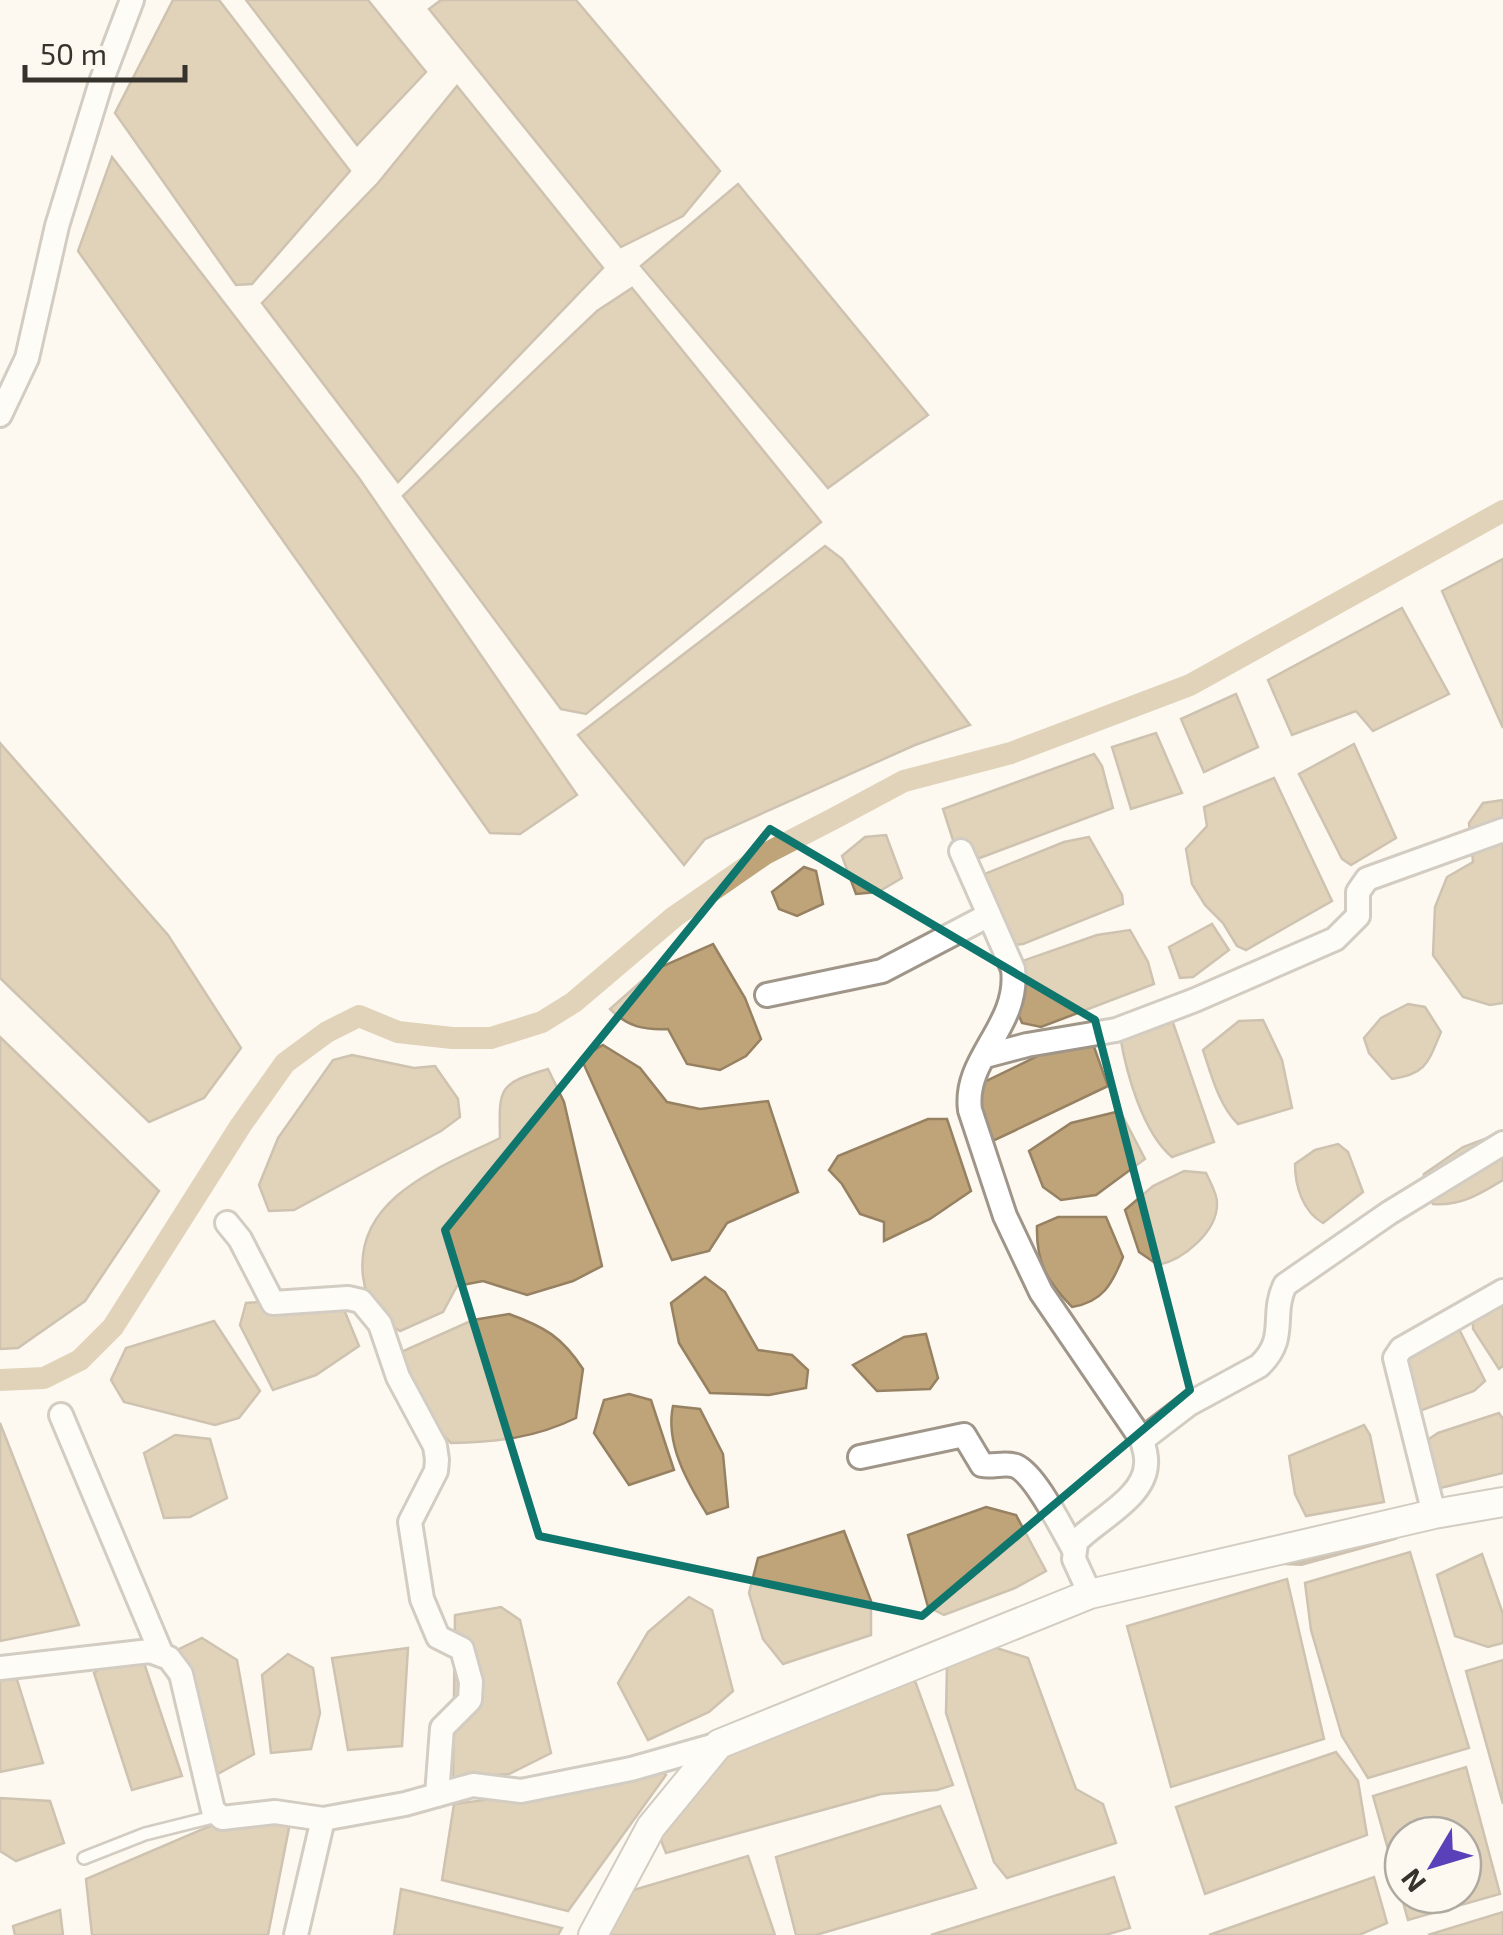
<svg xmlns="http://www.w3.org/2000/svg" width="1503" height="1935" font-family="'Exo 2',sans-serif">
<style>
.water{fill:#bfa379;stroke:#968162;stroke-width:2.5;fill-rule:evenodd}
.lines{fill:none;stroke-linecap:round;stroke-linejoin:round}
.stream{stroke:#968162;stroke-width:6}
.canal{stroke:#bfa379;stroke-width:22}
.service-casing{stroke:#9f9689;stroke-width:16}
.minor-casing{stroke:#9f9689;stroke-width:28}
.tertiary-casing{stroke:#9f9689;stroke-width:32}
.service{stroke:#fff;stroke-width:11}
.minor{stroke:#fff;stroke-width:22}
.tertiary{stroke:#fff;stroke-width:28}
.marked{fill:none;stroke:#0f766e;stroke-width:8;stroke-linejoin:round}
</style>
<rect width="100%" height="100%" fill="#fef9f0"/>
<g class="water">
<polygon points="173,0 219,0 350,171 252,284 236,285 115,113"/>
<polygon points="246,0 368,0 426,72 357,145"/>
<polygon points="441,0 576,0 720,171 683,216 621,247 429,9"/>
<polygon points="457,86 603,268 398,482 262,303 378,183"/>
<polygon points="112,157 359,478 577,795 520,834 490,833 78,251"/>
<polygon points="738,184 928,415 828,488 641,266"/>
<polygon points="632,288 821,522 586,714 561,709 403,496 597,311"/>
<polygon points="825,546 842,559 970,725 915,745 705,839 684,865 578,735"/>
<polygon points="1503,559 1503,728 1442,591"/>
<polygon points="1402,608 1449,694 1373,731 1356,711 1292,735 1268,680"/>
<polygon points="1236,694 1258,747 1204,772 1181,719"/>
<polygon points="1156,733 1182,793 1131,809 1112,747"/>
<polygon points="0,743 168,935 241,1048 204,1098 149,1122 0,978"/>
<polygon points="1354,744 1396,838 1351,865 1342,859 1299,774"/>
<polygon points="1094,754 1102,766 1113,808 961,865 943,809"/>
<polygon points="1274,778 1332,901 1246,950 1237,946 1223,923 1205,905 1192,884 1186,849 1207,826 1204,807"/>
<polygon points="1503,800 1503,1003 1490,1005 1463,997 1433,955 1435,907 1447,877 1473,862 1469,823 1483,803"/>
<polygon points="886,835 902,878 878,892 856,894 842,856 865,837"/>
<polygon points="1089,837 1122,895 1123,904 1023,944 1002,946 987,922 972,906 967,881 1064,842"/>
<polygon points="804,867 816,871 823,904 797,916 779,909 772,892"/>
<polygon points="1212,924 1229,950 1193,977 1180,978 1169,947"/>
<polygon points="1130,930 1148,962 1154,984 1041,1027 1022,1023 1009,992 1011,965 1097,935"/>
<path d="M713 944 745 998 761 1039 746 1056 720 1070 687 1064 668 1029C643 1030 628 1027 610 1009L654 970Z"/>
<path d="M1408 1004 1425 1007 1441 1032C1428 1062 1427 1074 1392 1079L1369 1053 1364 1038 1381 1018Z"/>
<path d="M1170 1014 1214 1142 1172 1157C1143 1133 1126 1073 1120 1035Z"/>
<path d="M1263 1020 1282 1060 1292 1108 1238 1124C1219 1106 1211 1074 1203 1050L1239 1021Z"/>
<polygon points="0,1037 159,1191 85,1301 18,1348 0,1349"/>
<polygon points="1093,1044 1108,1086 995,1140 981,1134 976,1086 1050,1050"/>
<polygon points="603,1045 640,1068 667,1102 700,1109 768,1101 798,1192 727,1223 709,1251 672,1260 581,1058"/>
<polygon points="352,1055 414,1068 435,1066 458,1099 460,1117 441,1131 294,1210 269,1211 259,1185 278,1138 333,1060"/>
<path d="M548 1069 564 1102 602 1266 573 1281 527 1295 483 1281 457 1286 443 1312 400 1331C379 1320 366 1301 363 1276 354 1197 442 1167 500 1138 499 1087 498 1084 548 1069Z"/>
<polygon points="1120,1111 1145,1159 1096,1195 1061,1200 1043,1187 1029,1151 1071,1123"/>
<polygon points="928,1119 947,1119 971,1191 930,1219 884,1241 884,1222 860,1214 842,1184 829,1170 838,1156"/>
<path d="M1503 1132V1180C1480 1194 1461 1206 1433 1204L1422 1184 1424 1174 1463 1147Z"/>
<path d="M1338 1144 1348 1152 1363 1192 1323 1223C1303 1212 1295 1186 1295 1164L1315 1150Z"/>
<path d="M1184 1171 1206 1173C1210 1182 1218 1195 1217 1204 1217 1232 1183 1260 1158 1265L1139 1252 1125 1210 1153 1186Z"/>
<path d="M1058 1217H1106L1123 1257C1112 1284 1103 1302 1072 1307 1047 1281 1036 1263 1037 1226Z"/>
<polygon points="705,1277 725,1292 758,1350 792,1355 808,1370 806,1388 769,1395 710,1393 679,1343 671,1303"/>
<polygon points="1503,1288 1503,1366 1499,1369 1473,1329 1473,1305"/>
<polygon points="338,1295 359,1346 316,1375 273,1390 240,1325 246,1303"/>
<path d="M509 1314C545 1327 562 1337 583 1369L576 1418C535 1438 497 1442 451 1443L421 1413 399 1353 473 1320Z"/>
<polygon points="214,1321 260,1391 239,1418 215,1425 124,1402 111,1380 126,1348"/>
<polygon points="1459,1329 1485,1381 1474,1391 1417,1412 1394,1347"/>
<polygon points="926,1334 938,1378 930,1389 877,1391 853,1365 904,1337"/>
<polygon points="629,1394 651,1400 674,1470 629,1485 594,1433 604,1400"/>
<path d="M673 1406 700 1409 723 1454 728 1507 707 1514C687 1482 665 1443 673 1406Z"/>
<polygon points="1499,1413 1503,1419 1503,1473 1440,1488 1426,1471 1423,1443 1438,1433"/>
<polygon points="0,1423 79,1625 0,1641"/>
<polygon points="1364,1425 1370,1435 1384,1502 1306,1516 1295,1494 1289,1456"/>
<polygon points="175,1435 210,1439 227,1498 190,1517 164,1518 144,1453"/>
<polygon points="986,1507 1016,1515 1046,1571 1015,1588 944,1615 928,1607 908,1535"/>
<polygon points="844,1531 871,1601 871,1635 783,1664 763,1639 749,1593 758,1558"/>
<polygon points="1410,1552 1469,1748 1368,1778 1342,1736 1311,1630 1305,1583"/>
<polygon points="1482,1554 1503,1614 1503,1643 1488,1647 1455,1636 1437,1575"/>
<polygon points="1287,1579 1324,1739 1171,1787 1127,1626"/>
<polygon points="689,1597 712,1610 733,1691 709,1712 648,1740 618,1683 648,1632"/>
<polygon points="501,1607 520,1620 551,1753 509,1774 453,1778 455,1615"/>
<polygon points="202,1638 237,1660 254,1754 203,1782 167,1655"/>
<polygon points="984,1644 1028,1658 1076,1789 1103,1804 1116,1843 1007,1878 994,1862 946,1713 947,1665"/>
<polygon points="408,1648 402,1746 348,1750 332,1658"/>
<polygon points="288,1654 313,1668 320,1713 311,1749 271,1753 262,1675"/>
<polygon points="142,1657 182,1776 132,1790 94,1673 109,1662"/>
<polygon points="1503,1660 1503,1804 1466,1671"/>
<polygon points="14,1670 43,1763 0,1772 0,1676"/>
<polygon points="911,1670 953,1785 937,1790 881,1794 666,1853 660,1838 732,1747"/>
<polygon points="1336,1752 1358,1781 1367,1835 1205,1894 1176,1807"/>
<path d="M1466 1767 1500 1894 1408 1920 1373 1796ZM1403 1835H1463V1895H1403Z"/>
<polygon points="660,1769 666,1775 568,1911 442,1880 454,1804 617,1782"/>
<polygon points="0,1798 50,1801 64,1843 16,1861 0,1851"/>
<polygon points="940,1806 976,1888 816,1935 796,1935 776,1857"/>
<polygon points="238,1814 291,1818 268,1935 92,1935 86,1879"/>
<polygon points="748,1856 775,1935 604,1935 630,1891"/>
<polygon points="1114,1877 1130,1928 1105,1935 931,1935"/>
<polygon points="1374,1877 1387,1923 1359,1935 1209,1935"/>
<polygon points="401,1889 562,1928 558,1935 394,1935"/>
<polygon points="60,1910 63,1935 15,1935 13,1926"/>
<polygon points="1503,1912 1503,1935 1428,1935"/>
</g>
<g class="lines">
<polyline class="stream" points="1280,1562 1301,1563 1395,1537"/>
<polyline class="canal" points="0,1380 44,1378 80,1360 113,1327 241,1125 285,1063 327,1032 359,1016 398,1032 452,1038 491,1038 542,1022 574,1002 674,917 765,854 833,819 904,781 1011,753 1190,685 1503,511"/>
<defs>
<polyline id="service" points="84,1858 145,1834 217,1816"/>
<g id="minor">
<polyline points="0,415 27,358 57,226 101,82 132,0"/>
<path d="M961 851 1013 969C1020 1026 963 1058 970 1110L1005 1216 1041 1292 1142 1440C1144 1447 1147 1456 1146 1464 1145 1498 1096 1520 1076 1542L1074 1559 1090 1594"/>
<polyline points="767,995 882,971 989,915"/>
<polyline points="985,1056 1027,1045 1116,1030 1195,1000 1335,939 1358,916 1358,892 1367,879 1503,830"/>
<polyline points="227,1223 240,1239 273,1303 348,1298 361,1301 380,1324 398,1377 435,1446 437,1460 436,1471 410,1522 422,1599 438,1637 462,1649 471,1682 470,1700 442,1728 437,1795"/>
<polyline points="61,1415 162,1655"/>
<path d="M1142 1440 1189 1404 1259 1366C1289 1338 1270 1316 1285 1285L1389 1213 1503 1143"/>
<path d="M860 1457 964 1435 982 1465C993 1467 1006 1462 1016 1466 1036 1475 1062 1529 1073 1548"/>
<polyline points="1434,1514 1395,1358 1401,1349 1503,1291"/>
<polyline points="0,1668 150,1651 169,1658 181,1674 213,1810 222,1818 275,1812 323,1819 405,1804 473,1785 521,1791 631,1769 719,1744"/>
<polyline points="296,1935 323,1819"/>
</g>
<polyline id="tertiary" points="593,1935 651,1827 719,1744 1090,1594 1434,1514 1503,1502"/>
</defs>
<use href="#service" class="service-casing"/>
<use href="#minor" class="minor-casing"/>
<use href="#tertiary" class="tertiary-casing"/>
<use href="#service" class="service"/>
<use href="#minor" class="minor"/>
<use href="#tertiary" class="tertiary"/>
</g>
<path d="M0 0H1503V1935H0ZM770 829 1095 1020 1190 1390 922 1616 539 1536 445 1230Z" fill="#fef9f0" fill-opacity=".55" fill-rule="evenodd"/>
<path class="marked" d="M770 829 1095 1020 1190 1390 922 1616 539 1536 445 1230Z"/>
<g transform="translate(1433 1865) rotate(232)"><circle r="48" fill="#fef9f0" stroke="#aeaaa2" stroke-width="2.5"/>
<path d="M0-8L18 38L0 25L-18 38Z" fill="#5a40b9"/>
<text y="-15" font-size="28" font-weight="bold" text-anchor="middle" fill="#36332d">N</text>
</g>
<path d="M25 65v15h160v-15" fill="none" stroke="#36332d" stroke-width="5"/>
<text x="40" y="65" font-size="30" fill="#36332d" stroke="#fef9f0" stroke-width="8" paint-order="stroke">50 m</text>
</svg>
